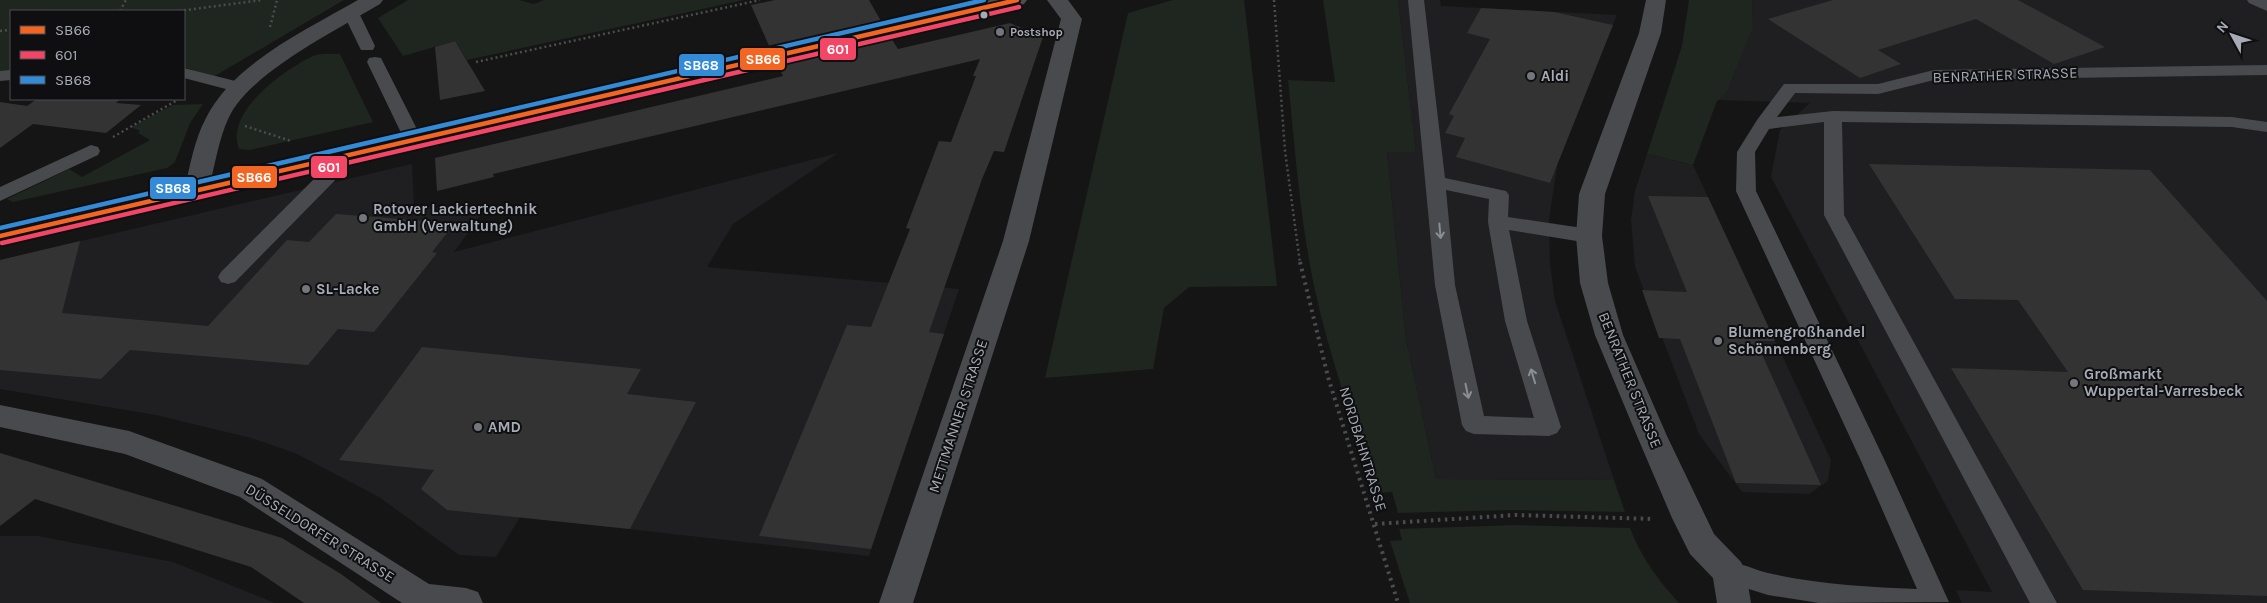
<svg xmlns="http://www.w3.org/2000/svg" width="2267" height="603" font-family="Karla,sans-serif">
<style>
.built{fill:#1f1f21}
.green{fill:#1f251f}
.building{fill:#333334}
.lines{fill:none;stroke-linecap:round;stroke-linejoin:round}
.path-far1{stroke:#4b4c4f;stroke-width:2.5;stroke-dasharray:2 3;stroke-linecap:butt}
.path{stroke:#4b4c4f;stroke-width:4;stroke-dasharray:2.5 4.5;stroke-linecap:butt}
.service{fill:#494a4d;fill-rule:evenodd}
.minor{fill:#494a4d;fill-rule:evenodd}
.primary{fill:#4b4d4f;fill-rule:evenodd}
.bus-1-casing{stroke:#0f0f11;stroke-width:8}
.bus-2-casing{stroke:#0f0f11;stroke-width:8}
.bus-3-casing{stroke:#0f0f11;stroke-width:8}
.bus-1{stroke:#f26522;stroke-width:4.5}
.bus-2{stroke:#f34667;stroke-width:4.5}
.bus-3{stroke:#338bd7;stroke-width:4.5}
.oneway{stroke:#8a8e96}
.bus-dot{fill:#a6abb5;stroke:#0f0f11;stroke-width:2}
.poi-dot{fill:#73767d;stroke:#0f0f11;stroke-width:2}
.labels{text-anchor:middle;stroke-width:4;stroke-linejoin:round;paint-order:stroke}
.far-poi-label{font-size:12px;font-weight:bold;fill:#a6abb5;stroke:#0f0f11;text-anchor:start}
.street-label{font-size:15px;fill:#a6abb5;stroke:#0f0f11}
.poi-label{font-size:15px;font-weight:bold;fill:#a6abb5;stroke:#0f0f11;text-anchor:start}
.line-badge{stroke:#0f0f11;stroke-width:2}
.badge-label{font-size:14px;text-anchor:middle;font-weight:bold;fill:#fff}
</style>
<rect width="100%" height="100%" fill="#151515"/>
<g class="built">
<polygon points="1398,0 1440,0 1441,6 1617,15 1558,161 1549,219 1550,264 1555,301 1614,480 1436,479 1406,339 1387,151 1416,152"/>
<polygon points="1752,0 2267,0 2267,603 1962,603 1956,590 1992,592 1771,177 1780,130 1810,103 1717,100 1727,92 1753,28"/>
<polygon points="838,153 733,224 707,267 959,289 869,556 520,517 496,557 459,555 379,497 295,453 251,438 156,415 0,389 0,260 412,164 414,206 483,212 454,252"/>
<polygon points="1647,154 1693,165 1831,460 1828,481 1809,494 1742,492 1699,434 1635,267 1631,220 1635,191"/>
<polygon points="0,536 38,536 173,562 275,603 0,603"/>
</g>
<g class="green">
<polygon points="0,0 344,0 213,77 184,67 184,11 11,11 11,72 0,72"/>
<polygon points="408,0 519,0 534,4 544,0 744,0 467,60 455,41 403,56 378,18"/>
<polygon points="1173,0 1244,0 1277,286 1189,287 1164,308 1153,369 1045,378 1128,13"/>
<path d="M1323 0H1398L1416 152H1387L1406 339 1436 479 1614 480 1625 512 1510 510 1398 513 1392 492 1376 493C1354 425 1329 356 1314 286 1300 219 1295 149 1288 80L1335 82Z"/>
<polygon points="1689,0 1752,0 1753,28 1727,92 1717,101 1693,165 1647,154 1682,46"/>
<path d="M340 54 373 122 250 150 239 149C224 112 285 69 313 56 320 53 332 54 340 54Z"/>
<polygon points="203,104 190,123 175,162 167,168 13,202 7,199 69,169 82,177 150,140 138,133 140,131 131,127 173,105"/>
<path d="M1515 525 1630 528C1641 557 1658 580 1679 603H1410L1390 541 1402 540 1399 529Z"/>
</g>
<g class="building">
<polygon points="775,0 869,0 882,23 770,48 751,5"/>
<polygon points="1833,0 2018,0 2105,47 2054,64 1976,19 1878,50 1901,64 1860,78 1768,19"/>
<polygon points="1481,8 1554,12 1613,25 1550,183 1456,157 1465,138 1445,133 1454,116 1449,114 1490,39 1467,33"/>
<polygon points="1010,23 1043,37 1004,152 994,151 982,179 929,332 944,334 871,549 759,536 847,325 871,327 910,229 906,228 939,141 951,142 976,76 973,76 980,59 593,150 493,174 494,177 437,191 435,158 783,76 777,64 891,38 898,49"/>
<polygon points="455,41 485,91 440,100 435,47"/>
<polygon points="37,99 120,99 116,103 141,105 106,133 33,124 0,148 0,102 27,106"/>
<polygon points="1869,164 2150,170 2267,301 2267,596 2083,590 1951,368 2068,372 2018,300 1955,299"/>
<polygon points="1648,196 1708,197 1775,341 1756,341 1821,485 1736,483 1680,339 1659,338 1642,290 1687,292"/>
<polygon points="336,214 455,223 432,252 437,253 374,332 338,329 308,365 130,350 101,379 0,370 0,260 80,241 62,313 208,326 287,240 309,242"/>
<polygon points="422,347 641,369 627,394 696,402 630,529 447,510 421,489 434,470 339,460"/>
<polygon points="0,453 282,538 341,574 381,603 304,603 251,567 35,499 0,526"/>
</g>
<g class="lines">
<g class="path-far1">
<polyline points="1274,0 1285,151 1300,263"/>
<polyline points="120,11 126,0"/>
<polyline points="179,11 262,0"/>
<polyline points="270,27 277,0"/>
<polyline points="0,31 11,30"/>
<polyline points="476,62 760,0"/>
<polyline points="245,126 291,141"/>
<polyline points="113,137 179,99"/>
</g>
<g class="path">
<polyline points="1300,262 1328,377 1398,603"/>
<polyline points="1375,524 1516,515 1654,519"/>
</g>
<g class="service">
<path d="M1408 0H1424L1445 178 1506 191 1509 195 1508 217 1589 229 1596 231 1599 236 1596 241 1589 243 1509 230 1527 321 1561 427 1557 433 1549 436 1474 434 1466 431 1462 425 1435 285ZM1446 190 1489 199 1488 222 1505 321 1534 418 1484 416 1455 285Z"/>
<polygon points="2247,0 2267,0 2267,11 2249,3"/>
<polygon points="351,8 357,10 359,13 375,46 373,50 361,50 359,46 343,13 345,10"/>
<polygon points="375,57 381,58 383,62 423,141 421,145 414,147 407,145 405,141 367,62 369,58"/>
<path d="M2267 65V75L1934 80 1878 94 1795 93 1777 117 1833 111 2232 117 2267 122V132L2232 127 1842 122 1844 215 2057 603H2030L1824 215V122L1769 129 1755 152 1756 191 1885 461 1949 602 1819 603 1768 595 1720 580 1716 572 1720 564C1736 559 1752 569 1768 573 1816 584 1868 587 1917 589L1861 461 1736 191 1737 152 1757 120 1784 84H1878L1934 70Z"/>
<polygon points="184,68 247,84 250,88 247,92 241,93 184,78"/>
<polygon points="11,70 11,80 0,81 0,71"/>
<polygon points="91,145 98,147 100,151 98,155 0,201 0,187"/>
<polygon points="347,151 354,153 356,157 354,161 235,282 228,284 221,282 218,277 221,272 340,153"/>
</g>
<g class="minor">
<path d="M358 0H383L380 4C337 30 251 72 229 117 218 140 215 167 208 191L205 197 196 199 187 197 184 191C190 167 194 140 206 118 233 63 308 29 358 0Z"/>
<polygon points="1047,0 1068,0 1082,19 1029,241 913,603 879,603 1003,241 1061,19"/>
<polygon points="1646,0 1666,0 1661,33 1605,194 1602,236 1608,283 1623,335 1667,436 1714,534 1741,562 1746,572 1751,603 1717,603 1713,578 1690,554 1672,518 1637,436 1595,335 1580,283 1576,236 1579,194 1639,33"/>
<polygon points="0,405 129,431 262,479 429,584 466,588 478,592 483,603 402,603 240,497 125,454 0,427"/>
</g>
<polygon class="primary" points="990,0 1027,0 1024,4 1017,6 0,245 0,227"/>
<defs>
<polyline id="bus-1" points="0,236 1017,0"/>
<polyline id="bus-2" points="2,243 1019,7"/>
<polyline id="bus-3" points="0,228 984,0"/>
</defs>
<use href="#bus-1" class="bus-1-casing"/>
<use href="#bus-2" class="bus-2-casing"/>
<use href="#bus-3" class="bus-3-casing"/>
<use href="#bus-1" class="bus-1"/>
<use href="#bus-2" class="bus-2"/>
<use href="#bus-3" class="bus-3"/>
</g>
<defs><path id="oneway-shaft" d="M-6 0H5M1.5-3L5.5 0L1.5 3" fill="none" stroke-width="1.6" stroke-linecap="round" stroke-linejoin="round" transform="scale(1.25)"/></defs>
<g class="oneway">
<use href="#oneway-shaft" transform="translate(1440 231) rotate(85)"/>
<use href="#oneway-shaft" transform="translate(1533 376) rotate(-107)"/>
<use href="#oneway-shaft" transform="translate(1467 391) rotate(78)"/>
</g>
<circle class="bus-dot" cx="984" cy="15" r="4.5"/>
<g class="poi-dot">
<circle cx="1000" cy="32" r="5"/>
<circle cx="1531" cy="76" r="5"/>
<circle cx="363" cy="218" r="5"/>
<circle cx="306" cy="289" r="5"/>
<circle cx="1718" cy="341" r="5"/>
<circle cx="2074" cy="383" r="5"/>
<circle cx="478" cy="427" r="5"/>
</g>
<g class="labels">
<g class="far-poi-label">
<text x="1010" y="36">Postshop</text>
</g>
<g class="street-label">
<text transform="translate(2005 75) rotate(-2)" y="5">BENRATHER STRASSE</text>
<text transform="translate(1630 380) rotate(68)" y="5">BENRATHER STRASSE</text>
<text transform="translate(958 416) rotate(-72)" y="5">METTMANNER STRASSE</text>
<text transform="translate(1363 449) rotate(73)" y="5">NORDBAHNTRASSE</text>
<text transform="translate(320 533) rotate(32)" y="5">DÜSSELDORFER STRASSE</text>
</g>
<g class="poi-label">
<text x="1541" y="81">Aldi</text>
<text x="373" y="214">Rotover Lackiertechnik<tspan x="373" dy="17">GmbH (Verwaltung)</tspan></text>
<text x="316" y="294">SL-Lacke</text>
<text x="1728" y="337">Blumengroßhandel<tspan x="1728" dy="17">Schönnenberg</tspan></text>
<text x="2084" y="379">Großmarkt<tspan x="2084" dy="17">Wuppertal-Varresbeck</tspan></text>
<text x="488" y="432">AMD</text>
</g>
</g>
<g class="line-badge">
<rect x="819" y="37" width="38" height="24" rx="5" fill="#f34667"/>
<rect x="739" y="47" width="47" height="24" rx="5" fill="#f26522"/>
<rect x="678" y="53" width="47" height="24" rx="5" fill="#338bd7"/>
<rect x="310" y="155" width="38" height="24" rx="5" fill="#f34667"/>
<rect x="231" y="165" width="47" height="24" rx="5" fill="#f26522"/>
<rect x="149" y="176" width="48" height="24" rx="5" fill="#338bd7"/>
</g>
<g class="badge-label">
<text x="838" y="54">601</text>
<text x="763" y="64">SB66</text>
<text x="701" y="70">SB68</text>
<text x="329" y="172">601</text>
<text x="254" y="182">SB66</text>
<text x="173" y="193">SB68</text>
</g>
<rect x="10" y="10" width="175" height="90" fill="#0f0f11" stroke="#4b4d53"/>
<rect x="20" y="26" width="25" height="8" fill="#f26522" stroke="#4b4d53"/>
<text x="55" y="35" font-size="15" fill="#a6abb5">SB66</text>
<rect x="20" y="51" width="25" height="8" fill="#f34667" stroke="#4b4d53"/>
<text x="55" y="60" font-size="15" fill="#a6abb5">601</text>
<rect x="20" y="76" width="25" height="8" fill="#338bd7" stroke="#4b4d53"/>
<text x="55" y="85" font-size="15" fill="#a6abb5">SB68</text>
<g transform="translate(2232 35) rotate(310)" stroke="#0f0f11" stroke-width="4" paint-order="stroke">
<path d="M0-4L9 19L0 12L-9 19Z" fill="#a6abb5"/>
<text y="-8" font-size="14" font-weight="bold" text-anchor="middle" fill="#a6abb5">N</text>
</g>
</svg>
